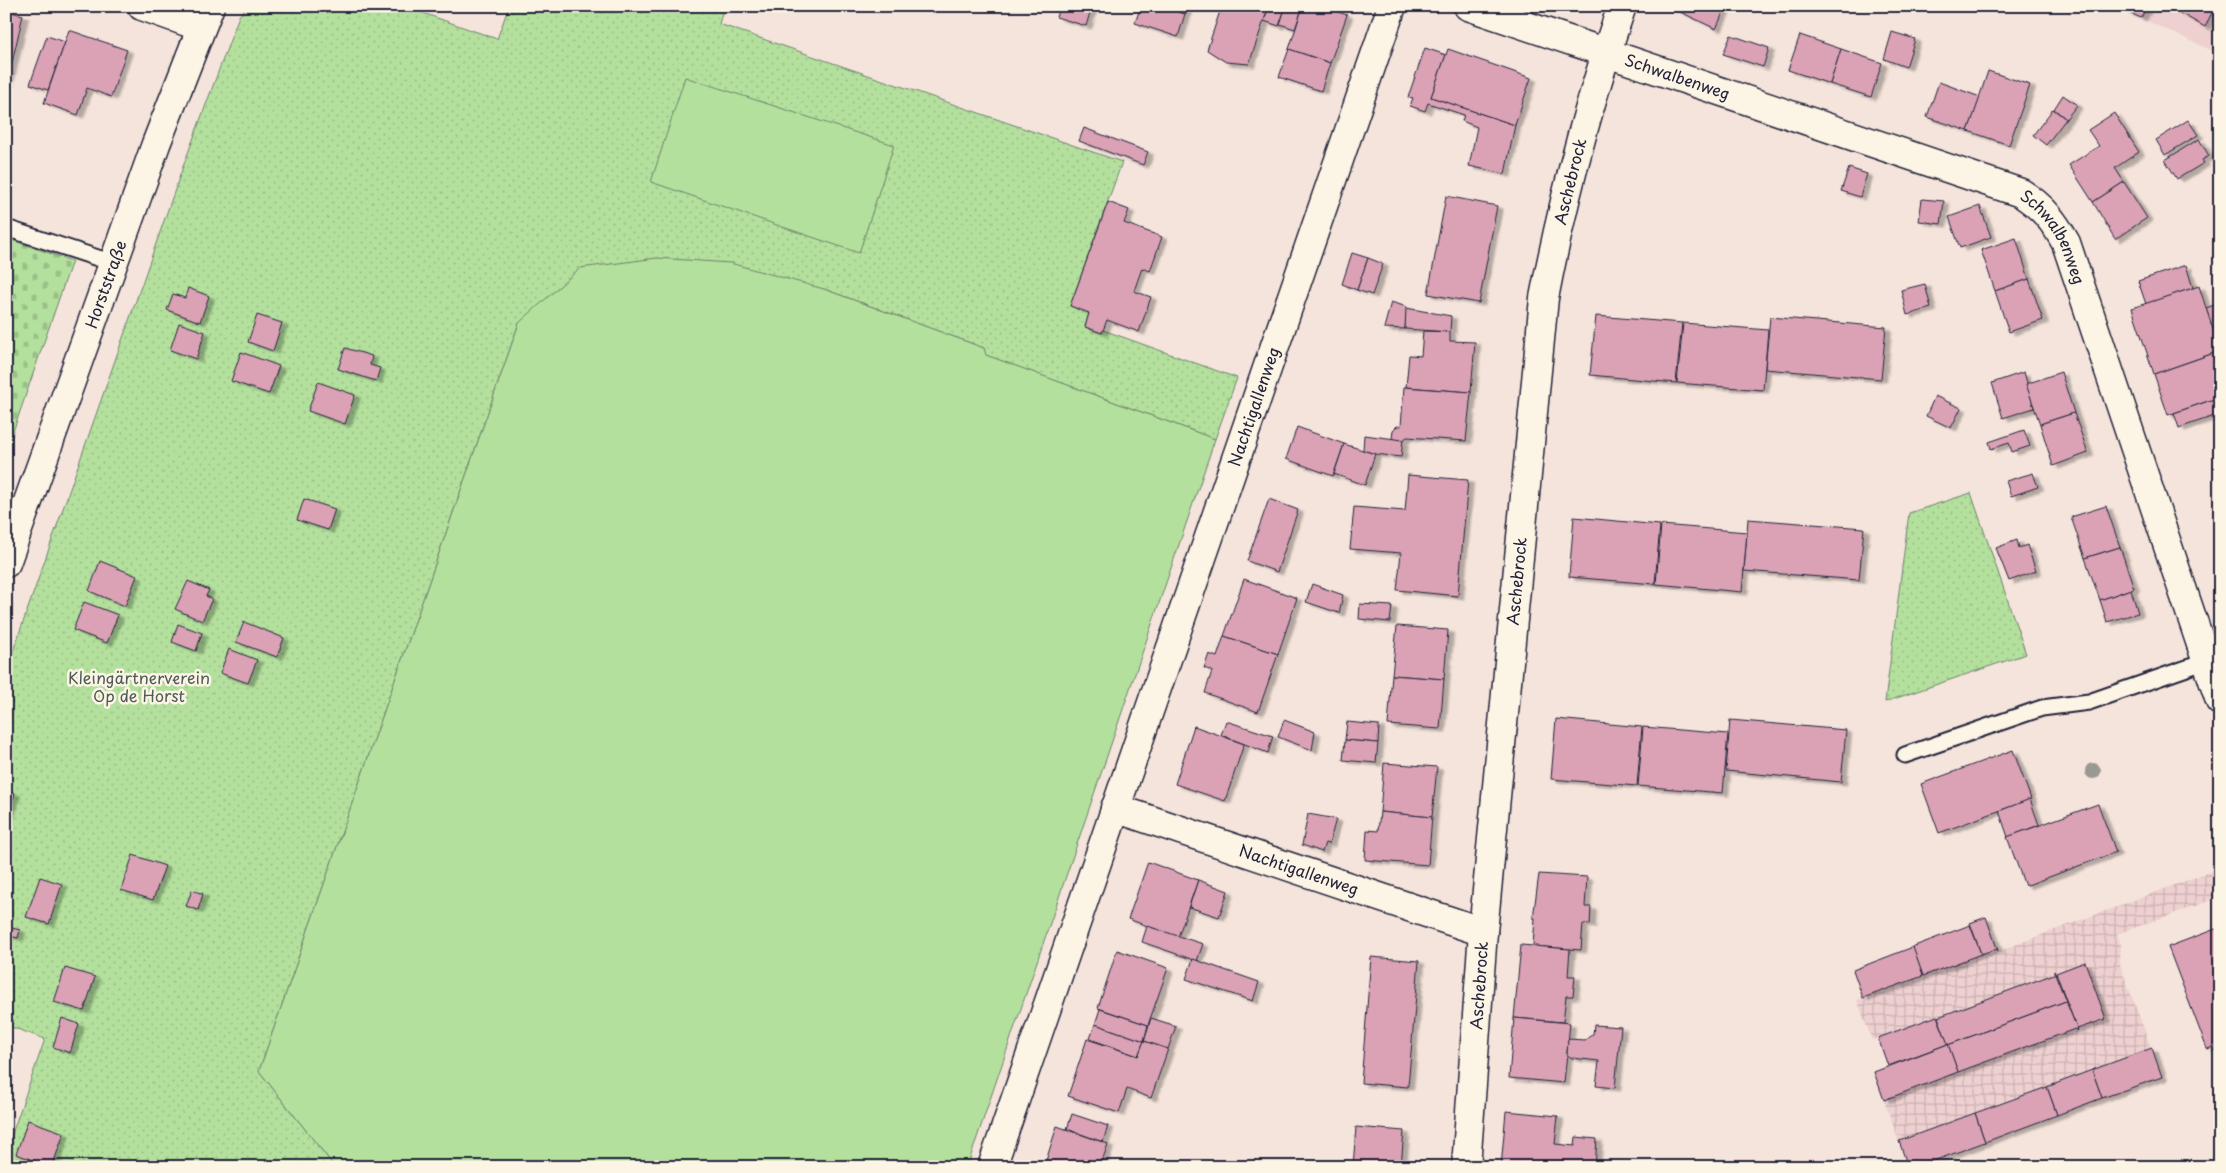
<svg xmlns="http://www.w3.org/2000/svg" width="2226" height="1173" font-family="'Playpen Sans',sans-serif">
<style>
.built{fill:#edd0cf}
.industrial{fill:url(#industrial-grid)}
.green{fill:url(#green-dots);stroke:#6b816c}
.cemetery{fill:url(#cemetery-stones);stroke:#6b816c}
.pitch{fill:#b4e09d;stroke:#6b816c}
.building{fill:#daa2b4;stroke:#22223b;filter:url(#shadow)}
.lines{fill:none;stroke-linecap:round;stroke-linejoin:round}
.service-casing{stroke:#22223b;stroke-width:19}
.minor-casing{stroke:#22223b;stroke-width:31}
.service{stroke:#fcf5e5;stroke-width:15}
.minor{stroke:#fcf5e5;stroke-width:28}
.tree{fill:#999993}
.labels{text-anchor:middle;stroke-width:5;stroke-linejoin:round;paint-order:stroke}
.street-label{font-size:16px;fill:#22223b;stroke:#fcf5e5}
.park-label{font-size:16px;fill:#4e5b58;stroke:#fcf5e5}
</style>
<defs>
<pattern id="industrial-grid" width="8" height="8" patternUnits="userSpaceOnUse" patternTransform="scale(1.25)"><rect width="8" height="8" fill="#edd0cf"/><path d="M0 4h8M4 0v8" fill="none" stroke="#cbb2b3"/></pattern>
<pattern id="green-dots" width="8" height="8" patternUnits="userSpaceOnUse" patternTransform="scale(1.25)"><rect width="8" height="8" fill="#b4e09d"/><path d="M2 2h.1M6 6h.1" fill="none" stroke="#9ac088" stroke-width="1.8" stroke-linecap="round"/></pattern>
<pattern id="cemetery-stones" width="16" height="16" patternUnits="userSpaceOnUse" patternTransform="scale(1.25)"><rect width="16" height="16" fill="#b4e09d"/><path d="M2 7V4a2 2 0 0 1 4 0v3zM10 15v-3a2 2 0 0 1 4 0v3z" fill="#9ac088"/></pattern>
<filter id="shadow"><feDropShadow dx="5.5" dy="3" stdDeviation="1" flood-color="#0004"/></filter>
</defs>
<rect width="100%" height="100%" fill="#f5e4db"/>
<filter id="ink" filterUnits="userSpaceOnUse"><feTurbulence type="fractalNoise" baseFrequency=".02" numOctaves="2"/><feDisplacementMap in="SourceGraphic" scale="10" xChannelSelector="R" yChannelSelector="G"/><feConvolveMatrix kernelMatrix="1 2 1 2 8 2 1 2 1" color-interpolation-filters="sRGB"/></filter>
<g filter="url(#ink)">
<polygon class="built" points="2147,6 2220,6 2220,54 2141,18"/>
<polygon class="industrial" points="2220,868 2220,897 2117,934 2120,943 2119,962 2162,1077 1917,1167 1908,1167 1874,1072 1888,1066 1878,1038 1872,1040 1857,1000 1863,998 1853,970 1970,926 1970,923 1986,917 1999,951"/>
<g class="green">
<polygon points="247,6 403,6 497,39 509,6 724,6 719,24 1122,162 1070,306 1089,313 1085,327 1102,333 1103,330 1237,378 1215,439 985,355 984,348 824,289 519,323 259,1071 335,1167 6,1167 6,1151 45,1039 6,1025 6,671 185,161 239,16"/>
<polygon points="1971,493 2026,654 1885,702 1909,513"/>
</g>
<polygon class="cemetery" points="6,238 72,261 6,452"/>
<g class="pitch">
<polygon points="685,77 894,145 859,253 651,182"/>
<polygon points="657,258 730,263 824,289 984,348 986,355 1215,439 967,1167 335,1167 259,1071 519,323 580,268"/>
</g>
<g class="building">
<polygon points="1060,6 1092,6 1086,26 1056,17"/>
<polygon points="1141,6 1162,6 1185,14 1178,37 1135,23"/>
<polygon points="1162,6 1188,6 1185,14"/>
<polygon points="1216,6 1269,6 1249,64 1226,62 1207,50 1221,8"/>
<polygon points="1269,6 1286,6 1279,26 1264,21"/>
<polygon points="1286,6 1303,6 1295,29 1280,24"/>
<polygon points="1303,6 1321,6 1347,15 1330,63 1289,49"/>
<polygon points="1668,6 1726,6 1716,29"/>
<polygon points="2114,6 2147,6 2141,18"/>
<polygon points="2167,6 2215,6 2205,27"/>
<polygon points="6,11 23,15 7,84 6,84"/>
<polygon points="69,30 127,50 111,97 87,88 78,115 44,103"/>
<polygon points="1892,32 1915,39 1906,67 1884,59"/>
<polygon points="1731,35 1769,48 1763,67 1723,54"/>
<polygon points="1800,35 1841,49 1830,84 1788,70"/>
<polygon points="47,36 65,42 48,90 30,84"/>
<polygon points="1425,48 1446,55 1431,97 1515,125 1505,174 1469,166 1477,127 1462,121 1464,115 1428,103 1425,111 1410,106 1413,98 1408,97"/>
<polygon points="1289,49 1330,63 1321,91 1279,77"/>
<polygon points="1448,49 1531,78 1515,125 1431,97"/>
<polygon points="1841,49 1882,63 1871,97 1830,84"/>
<polygon points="1988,71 2030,85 2009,145 1968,131"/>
<polygon points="1939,82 1980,97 1968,131 1927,117"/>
<polygon points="2063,95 2077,105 2066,119 2054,109"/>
<polygon points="2053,109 2066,119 2046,145 2033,135"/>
<polygon points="2114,113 2139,152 2115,168 2124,182 2093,202 2069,165 2099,146 2088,130"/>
<polygon points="2188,120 2198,135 2165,155 2156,140"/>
<polygon points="1084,128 1148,152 1143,165 1079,141"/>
<polygon points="2199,139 2209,156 2202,160 2204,163 2177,179 2165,160"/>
<polygon points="1849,168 1867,174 1860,197 1841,191"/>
<polygon points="2124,182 2147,218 2115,239 2093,202"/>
<polygon points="1446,196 1497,206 1479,303 1428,294"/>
<polygon points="1922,199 1944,201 1941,224 1919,221"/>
<polygon points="1108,202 1129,210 1124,223 1162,237 1150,271 1142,268 1134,291 1151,297 1139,332 1107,320 1102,333 1085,327 1089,313 1070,306"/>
<polygon points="1980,206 1991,237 1960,248 1949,217"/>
<polygon points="2016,238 2029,279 1995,291 1981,250"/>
<polygon points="1352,253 1368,258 1357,290 1342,284"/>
<polygon points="1368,258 1383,264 1372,295 1357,290"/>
<polygon points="2186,265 2193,288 2146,304 2138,281"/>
<polygon points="2029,279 2043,320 2009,332 1995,291"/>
<polygon points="1925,284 1931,308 1907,315 1901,290"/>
<polygon points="2199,286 2220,351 2154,374 2132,308"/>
<polygon points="188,288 209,296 200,322 167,310 173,294 185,298"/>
<polygon points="1391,302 1407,307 1405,329 1384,328"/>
<polygon points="2220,303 2220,326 2213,328 2206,308"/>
<polygon points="1406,308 1451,316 1450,332 1405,329"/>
<polygon points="257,315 282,323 273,351 248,342"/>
<polygon points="1596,316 1682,323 1676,383 1590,375"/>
<polygon points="1770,317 1886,327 1881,379 1765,369"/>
<polygon points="179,323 205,332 196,359 170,350"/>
<polygon points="1683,323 1768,330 1763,390 1677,383"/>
<polygon points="1423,331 1450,332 1450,341 1475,342 1471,392 1406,387 1409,355 1421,356"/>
<polygon points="345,348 372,356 370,365 380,368 376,381 338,369"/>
<polygon points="2220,351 2220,397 2168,415 2154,374"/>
<polygon points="241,352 279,366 269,394 231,381"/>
<polygon points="2024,372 2034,408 2003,418 1992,383"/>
<polygon points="2061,372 2074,413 2040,424 2026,384"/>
<polygon points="318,382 355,395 345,424 308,411"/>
<polygon points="1404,387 1471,392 1466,441 1407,437 1403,440 1392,439 1393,430 1397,426 1401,426"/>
<polygon points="1935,396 1961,408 1951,428 1926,416"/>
<polygon points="2220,397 2220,414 2179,428 2174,413"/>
<polygon points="2074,413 2088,453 2053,466 2040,424"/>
<polygon points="1297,427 1344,444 1333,476 1286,459"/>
<polygon points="2024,430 2030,446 2012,452 2009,443 1991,449 1989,442"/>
<polygon points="1364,435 1403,440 1401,457 1375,454 1363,450"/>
<polygon points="1344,444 1375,454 1365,485 1334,474"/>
<polygon points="2033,473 2038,487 2011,496 2006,481"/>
<polygon points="1408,475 1468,480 1458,596 1397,590 1401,553 1350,549 1354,507 1405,511"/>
<polygon points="304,499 335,509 328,530 297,520"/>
<polygon points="1269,499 1298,510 1277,572 1247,561"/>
<polygon points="2106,506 2120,547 2085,558 2071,517"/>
<polygon points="1574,517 1660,525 1655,584 1569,577"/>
<polygon points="1748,519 1864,528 1859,580 1744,571"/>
<polygon points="1661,525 1747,532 1742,592 1656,584"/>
<polygon points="2017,540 2019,548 2027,545 2036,571 2009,581 1996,548"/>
<polygon points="2120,547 2134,588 2100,600 2085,558"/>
<polygon points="100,561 137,576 125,606 89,591"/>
<polygon points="1244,579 1297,598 1278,654 1224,636"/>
<polygon points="188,581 209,590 206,596 212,599 202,621 175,609"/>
<polygon points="1312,584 1343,595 1339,613 1306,602"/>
<polygon points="2131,589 2138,613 2107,622 2100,600"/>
<polygon points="84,602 118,615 107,643 73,630"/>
<polygon points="1360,604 1392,606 1390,622 1359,619"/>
<polygon points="244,622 284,638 277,657 236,642"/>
<polygon points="178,624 202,633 196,651 172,642"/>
<polygon points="1397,626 1448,630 1444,679 1392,675"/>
<polygon points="1224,636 1278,654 1258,712 1205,693 1212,671 1204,668 1209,654 1217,657"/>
<polygon points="229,649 257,660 248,683 220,673"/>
<polygon points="1392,675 1444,679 1440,729 1388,725"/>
<polygon points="1556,719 1642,727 1637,786 1551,779"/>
<polygon points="1284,720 1315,732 1312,750 1278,737"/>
<polygon points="1730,720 1846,730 1841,782 1726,771"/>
<polygon points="1226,721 1273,736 1268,753 1221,735"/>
<polygon points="1347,722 1379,725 1378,743 1345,740"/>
<polygon points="1194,726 1244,744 1225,801 1175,784"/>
<polygon points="1643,727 1728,734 1723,793 1638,786"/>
<polygon points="1345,740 1378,743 1376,763 1343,760"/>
<polygon points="2013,750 2031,799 1939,833 1921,784"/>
<polygon points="1384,763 1437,767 1432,817 1380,812"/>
<polygon points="6,790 15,793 6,823"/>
<polygon points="2030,799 2039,825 2008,837 1999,811"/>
<polygon points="2098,804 2116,852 2025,886 2007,837"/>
<polygon points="1380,812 1432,817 1428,865 1365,860 1367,830 1378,831"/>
<polygon points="1308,814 1336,819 1329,844 1325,843 1322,852 1302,845"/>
<polygon points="133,855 165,866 153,900 121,890"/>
<polygon points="1148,862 1198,880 1178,937 1128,919"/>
<polygon points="1539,874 1587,877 1585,907 1591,907 1590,925 1583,924 1581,950 1533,946 1535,918 1533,918"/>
<polygon points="40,877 62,884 49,924 26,917"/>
<polygon points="1198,880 1228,891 1219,917 1189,907"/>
<polygon points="192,890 203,894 198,910 186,906"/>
<polygon points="1986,917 1998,951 1996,949 1981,954 1970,923"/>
<polygon points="1970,925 1981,954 1923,976 1912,947"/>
<polygon points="1147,926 1203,944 1197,961 1142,942"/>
<polygon points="8,927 20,930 18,938 6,935"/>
<polygon points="2218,928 2220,934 2220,1045 2207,1049 2168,947"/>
<polygon points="1521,945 1570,949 1568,976 1575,976 1573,996 1566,996 1563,1022 1514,1018"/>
<polygon points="1913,947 1923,976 1863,998 1853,970"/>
<polygon points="1117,950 1168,968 1148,1025 1098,1008"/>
<polygon points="1371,957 1419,961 1408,1087 1361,1083"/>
<polygon points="1193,959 1259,982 1253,1001 1186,979"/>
<polygon points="2085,962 2106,1019 2077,1029 2056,973"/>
<polygon points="65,968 95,977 84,1011 54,1002"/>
<polygon points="2054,971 2066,1001 1948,1045 1938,1017 2054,974"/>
<polygon points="2066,1001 2078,1031 2075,1029 1958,1072 1948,1045"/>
<polygon points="1100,1009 1148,1025 1144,1041 1095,1024"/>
<polygon points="1937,1016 1948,1044 1888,1066 1878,1038"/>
<polygon points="62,1018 79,1024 70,1053 53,1047"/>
<polygon points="1151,1018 1176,1026 1168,1049 1144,1041"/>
<polygon points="1514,1018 1570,1023 1564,1083 1509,1078"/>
<polygon points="1095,1024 1144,1041 1138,1056 1090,1039"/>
<polygon points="1594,1025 1621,1027 1615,1088 1596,1086 1599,1061 1572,1058 1567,1055 1568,1039 1585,1040 1593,1034"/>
<polygon points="1087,1039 1138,1056 1144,1041 1168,1049 1151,1098 1127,1089 1119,1113 1068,1096"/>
<polygon points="1948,1044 1958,1072 1884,1100 1874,1072"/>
<polygon points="2152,1048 2162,1077 2102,1098 2092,1070"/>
<polygon points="2092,1070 2102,1098 2057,1115 2047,1087"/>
<polygon points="2047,1087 2057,1115 1985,1142 1975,1113"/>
<polygon points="1506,1111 1558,1116 1555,1144 1575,1146 1576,1137 1597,1139 1595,1167 1501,1167"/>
<polygon points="1975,1113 1985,1142 1917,1167 1908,1167 1899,1141"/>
<polygon points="1072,1114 1108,1126 1103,1142 1067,1129"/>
<polygon points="28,1120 64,1133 52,1167 16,1154"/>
<polygon points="1057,1126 1108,1144 1100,1167 1044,1167"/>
<polygon points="1356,1127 1404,1131 1401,1167 1353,1167"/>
</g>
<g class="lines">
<defs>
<g id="service">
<polyline points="6,228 113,263"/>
<polyline points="1905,755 2042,708 2089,702 2207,661"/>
</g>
<g id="minor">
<polyline points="142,6 201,27"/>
<path id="s1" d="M1468 6 2021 193C2042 206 2054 221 2066 243L2220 701"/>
<path id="s2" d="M6 563 156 144 210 6"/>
<path id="s3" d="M1115 808 1483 932"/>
<path id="s4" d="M992 1167 1392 6"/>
<path id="s5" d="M1466 1167 1483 932 1544 298C1563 200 1589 101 1622 6"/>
</g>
</defs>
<use href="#service" class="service-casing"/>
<use href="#minor" class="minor-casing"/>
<use href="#service" class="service"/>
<use href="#minor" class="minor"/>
</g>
<circle class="tree" cx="2093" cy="771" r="8"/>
</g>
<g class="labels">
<g class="street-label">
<text dy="6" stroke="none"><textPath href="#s1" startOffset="221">Schwalbenweg</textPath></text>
<text dy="6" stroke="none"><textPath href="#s5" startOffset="992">Aschebrock</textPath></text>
<text dy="6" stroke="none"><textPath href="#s1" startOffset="640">Schwalbenweg</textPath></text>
<text dy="6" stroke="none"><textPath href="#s2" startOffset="296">Horststraße</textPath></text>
<text dy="6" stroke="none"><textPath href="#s4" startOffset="804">Nachtigallenweg</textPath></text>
<text dy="6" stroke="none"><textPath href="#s5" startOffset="588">Aschebrock</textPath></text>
<text dy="6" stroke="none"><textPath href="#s3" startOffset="194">Nachtigallenweg</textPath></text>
<text dy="6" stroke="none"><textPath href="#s5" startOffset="182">Aschebrock</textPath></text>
</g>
<g class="park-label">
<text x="139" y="684">Kleingärtnerverein<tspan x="139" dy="18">Op de Horst</tspan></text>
</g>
</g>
<rect width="2226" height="1173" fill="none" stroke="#fcf5e5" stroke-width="25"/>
<rect x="12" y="12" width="2201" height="1148" fill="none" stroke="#22223b" stroke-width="2" filter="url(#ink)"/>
</svg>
